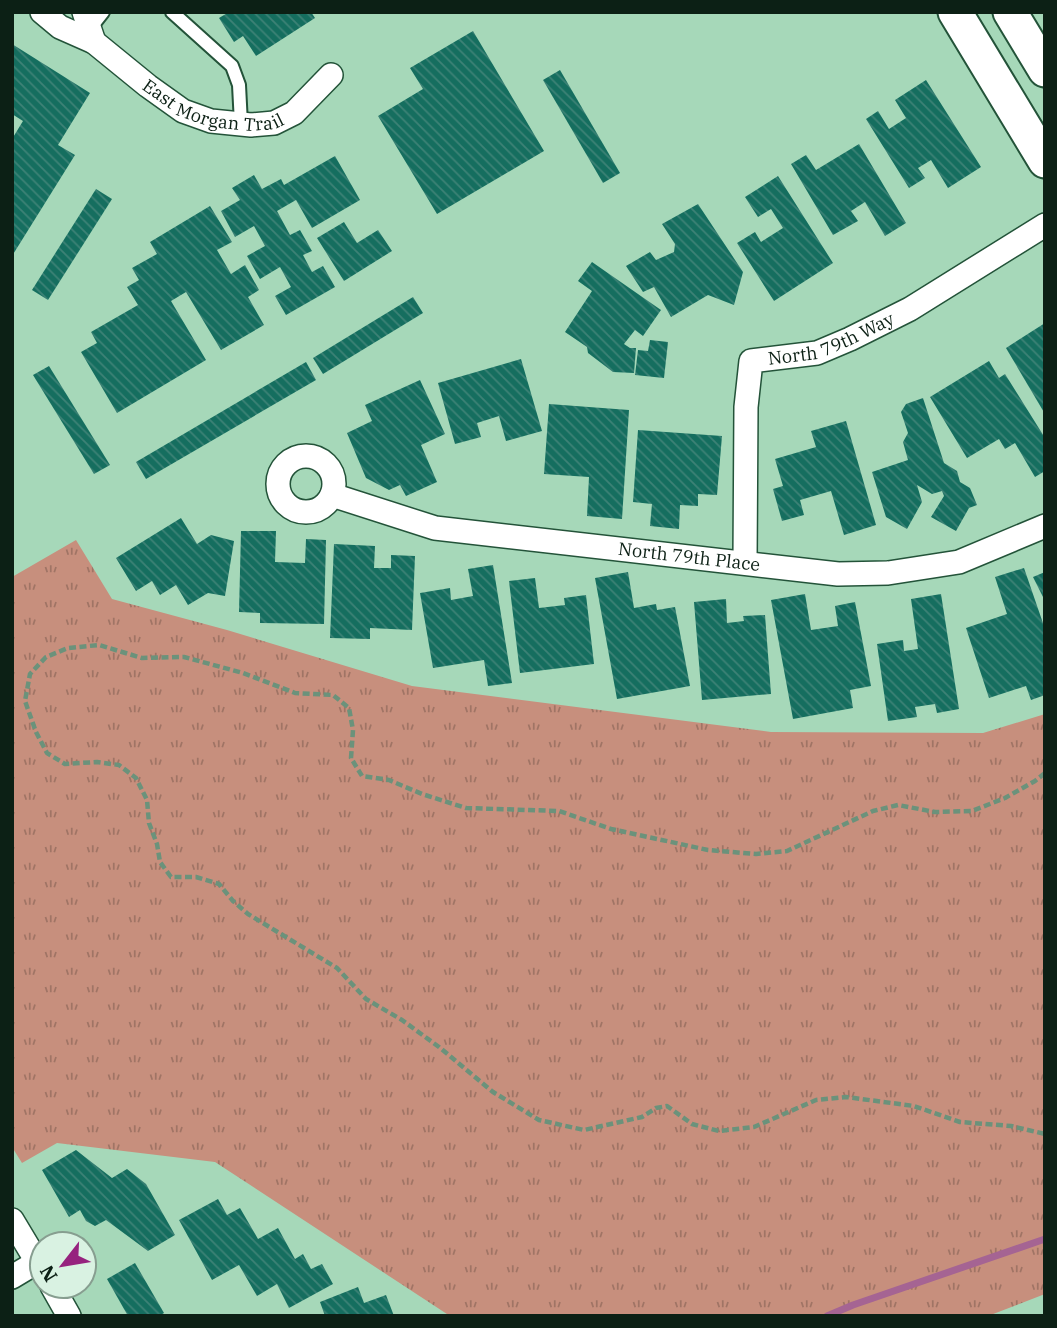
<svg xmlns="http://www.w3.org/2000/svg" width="1057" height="1328" font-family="'IBM Plex Serif',serif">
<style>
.grass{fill:url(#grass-tufts)}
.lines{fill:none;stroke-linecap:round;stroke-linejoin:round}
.stream{stroke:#a56493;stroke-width:7}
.building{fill:url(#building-back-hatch)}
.lane-casing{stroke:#235339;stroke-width:16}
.street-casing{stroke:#235339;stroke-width:26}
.secondary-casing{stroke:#235339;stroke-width:37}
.path{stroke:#6b927b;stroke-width:4.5;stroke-dasharray:7 3.5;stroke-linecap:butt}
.lane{stroke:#fff;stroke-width:12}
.street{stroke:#fff;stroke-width:23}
.secondary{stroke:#fff;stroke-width:33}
.labels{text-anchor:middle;stroke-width:7;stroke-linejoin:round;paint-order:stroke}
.street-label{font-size:18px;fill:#0c2015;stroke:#d9f2e2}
</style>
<defs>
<pattern id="grass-tufts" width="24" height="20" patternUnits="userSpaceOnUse" patternTransform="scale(1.75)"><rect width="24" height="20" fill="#c78f7d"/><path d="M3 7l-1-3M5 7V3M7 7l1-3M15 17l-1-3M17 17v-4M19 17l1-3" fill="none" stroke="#a07465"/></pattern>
<pattern id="building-back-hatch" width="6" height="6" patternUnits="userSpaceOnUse" patternTransform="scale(1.75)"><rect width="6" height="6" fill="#156e5f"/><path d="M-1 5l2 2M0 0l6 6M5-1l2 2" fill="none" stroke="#3d8276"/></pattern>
</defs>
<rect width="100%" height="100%" fill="#a6d8b9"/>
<polygon class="grass" points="76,540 112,599 227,630 412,686 771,732 983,733 1045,714 1045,1294 988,1316 450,1316 215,1162 57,1143 22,1163 12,1147 12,577"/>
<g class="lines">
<polyline class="stream" points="827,1316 853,1305 1045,1239"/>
</g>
<g class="building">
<polygon points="229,12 311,12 315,18 256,56 243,36 234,42 219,18"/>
<polygon points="473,31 544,151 437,214 378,116 423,89 410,68"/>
<polygon points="12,44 90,93 58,145 75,155 12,256 12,139 23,121 12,114"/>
<polygon points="560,70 620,173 603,183 543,80"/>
<polygon points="926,80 981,167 948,188 931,160 918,168 925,178 909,188 866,119 878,111 889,129 906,118 895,100"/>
<polygon points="859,144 906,223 885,236 865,202 851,211 858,221 833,235 791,164 806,155 816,170"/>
<polygon points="335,156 360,200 312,228 296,200 277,211 290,235 300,230 312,251 303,255 312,272 323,266 335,287 286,315 275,296 291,287 280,267 260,279 247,256 265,246 254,226 235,237 221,211 240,200 232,188 254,175 262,189 281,179 284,185"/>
<polygon points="778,176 833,263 774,301 737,243 755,232 761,242 783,228 771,209 758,217 745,197"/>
<polygon points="96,189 112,199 48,300 32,290"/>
<polygon points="698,204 743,272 734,305 708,295 671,317 654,287 643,292 626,266 650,252 656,260 674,252 675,244 662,224"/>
<polygon points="210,206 232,242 217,250 231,274 245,265 259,290 248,297 264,325 221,350 186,292 171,301 206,360 117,413 81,352 97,343 91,332 138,305 127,287 139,280 132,268 157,254 150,242"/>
<polygon points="344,222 357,243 378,230 392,251 344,281 317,238"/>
<polygon points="592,262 661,310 643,336 635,330 624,344 630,348 636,348 634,373 613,372 588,353 587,347 565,332 592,291 578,281"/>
<polygon points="413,297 423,313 323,374 313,358"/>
<polygon points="1045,323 1045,414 1006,348"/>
<polygon points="650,340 668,342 664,378 635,375 638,350 648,351"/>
<polygon points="521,359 542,431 506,441 499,416 477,423 481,437 455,444 438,383"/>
<polygon points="989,361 999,378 1005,374 1045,438 1045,471 1035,477 1015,443 1005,449 999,439 967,458 930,397"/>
<polygon points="306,362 316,380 146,479 136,462"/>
<polygon points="49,366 110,465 94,474 33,375"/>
<polygon points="420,380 445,434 421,445 437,482 406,496 400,485 389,490 366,478 347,433 372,421 365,405"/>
<polygon points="923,398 944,463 957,471 960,482 970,488 977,505 969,508 956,531 931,517 944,496 942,491 932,494 917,485 922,502 907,529 886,517 872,472 908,460 903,442 908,433 901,412 906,404"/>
<polygon points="549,404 629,410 622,519 587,516 589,477 544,474"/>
<polygon points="846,421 876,525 844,535 831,491 800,500 804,515 782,521 773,489 783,486 775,459 816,447 811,431"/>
<polygon points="638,430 722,436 717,495 698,494 698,506 680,505 679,529 650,526 652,504 633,502"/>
<polygon points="181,518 197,544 211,535 234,541 225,596 208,593 188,605 176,585 160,595 152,581 136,591 116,558"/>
<polygon points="241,531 276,531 275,562 305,563 306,539 326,540 324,624 260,623 260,613 239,612"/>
<polygon points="334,544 375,546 374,568 391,568 391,555 415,556 412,630 370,628 370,639 330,638"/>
<polygon points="493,565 512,683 488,686 484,660 433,668 420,593 450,588 451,600 473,596 468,569"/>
<polygon points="1024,568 1045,629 1045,695 1031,700 1026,686 989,698 966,628 1007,614 995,577"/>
<polygon points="628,572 634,608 656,604 657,610 675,607 690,686 617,699 595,578"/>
<polygon points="1045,572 1045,601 1033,577"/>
<polygon points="535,578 539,608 565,605 564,598 586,595 594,664 520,673 509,581"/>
<polygon points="805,594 811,630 838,626 835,606 855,602 871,686 850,690 853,708 793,719 771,600"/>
<polygon points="941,594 959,709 937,713 935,704 915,707 917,717 888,721 877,644 903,640 904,651 918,649 911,599"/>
<polygon points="726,599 727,623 744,621 743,616 765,615 771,694 702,700 694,602"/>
<polygon points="76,1150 112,1178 127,1169 146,1184 175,1235 148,1251 106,1220 95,1226 86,1221 80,1210 69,1217 42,1170"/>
<polygon points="218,1199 227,1215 240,1208 258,1239 278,1228 295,1259 303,1254 311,1269 322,1264 333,1284 289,1308 277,1284 257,1296 239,1265 212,1280 179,1220"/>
<polygon points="135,1263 164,1313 159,1316 128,1316 107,1279"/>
<polygon points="358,1287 364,1303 386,1295 394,1316 325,1316 320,1302"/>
</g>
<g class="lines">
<defs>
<g id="lane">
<polyline points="172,12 232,66 239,85 241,124"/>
<polyline points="88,31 103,12"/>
</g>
<g id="street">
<path id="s1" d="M42 12 60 27 94 42 148 86 183 111 211 121 251 125 274 123 294 113 331 75"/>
<polyline points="84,12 94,42"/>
<circle cx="306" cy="484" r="28"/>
<path id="s2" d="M332 495 435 528 838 574 888 573 959 562 1045 526"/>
<path id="s3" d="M745 562 746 407 751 361 817 353 850 339 910 309 1045 225"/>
<polyline points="12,1220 42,1270"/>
<polyline points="12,1277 37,1262"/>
<polyline points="52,1286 69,1316"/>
</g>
<g id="secondary">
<polyline points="955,12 1045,161"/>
<polyline points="1010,12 1045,70"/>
</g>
</defs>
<use href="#lane" class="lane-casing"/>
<use href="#street" class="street-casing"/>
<use href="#secondary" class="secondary-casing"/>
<polyline class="path" points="1045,773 1035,781 1005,798 972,811 935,812 898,805 873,811 787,851 756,854 708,850 611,829 559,811 466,808 422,794 389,780 362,776 351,758 353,730 349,708 333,695 295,693 243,673 184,657 142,658 99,645 68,648 46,657 30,674 25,701 36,732 47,753 65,764 97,762 119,765 136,778 147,800 149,823 157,844 160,862 171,877 196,877 219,884 233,901 248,914 337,968 366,999 402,1020 439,1047 493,1092 539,1120 584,1130 642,1117 656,1108 667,1106 692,1124 719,1131 754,1127 816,1100 846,1097 914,1106 960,1122 1011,1126 1045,1134"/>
<use href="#lane" class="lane"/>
<use href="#street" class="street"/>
<use href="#secondary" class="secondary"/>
</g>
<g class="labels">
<g class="street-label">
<text dy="6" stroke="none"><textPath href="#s1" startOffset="201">East Morgan Trail</textPath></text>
<text dy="6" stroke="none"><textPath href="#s3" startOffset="285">North 79th Way</textPath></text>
<text dy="6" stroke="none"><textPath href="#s2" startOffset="364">North 79th Place</textPath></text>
</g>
</g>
<rect width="1057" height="1328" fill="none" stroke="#0c2015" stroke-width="28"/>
<g transform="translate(63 1265) rotate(239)"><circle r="33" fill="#d9f2e2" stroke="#879e90" stroke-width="2"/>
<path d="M0-5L12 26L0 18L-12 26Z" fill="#96227e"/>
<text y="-10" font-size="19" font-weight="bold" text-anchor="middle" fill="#0c2015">N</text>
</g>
</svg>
